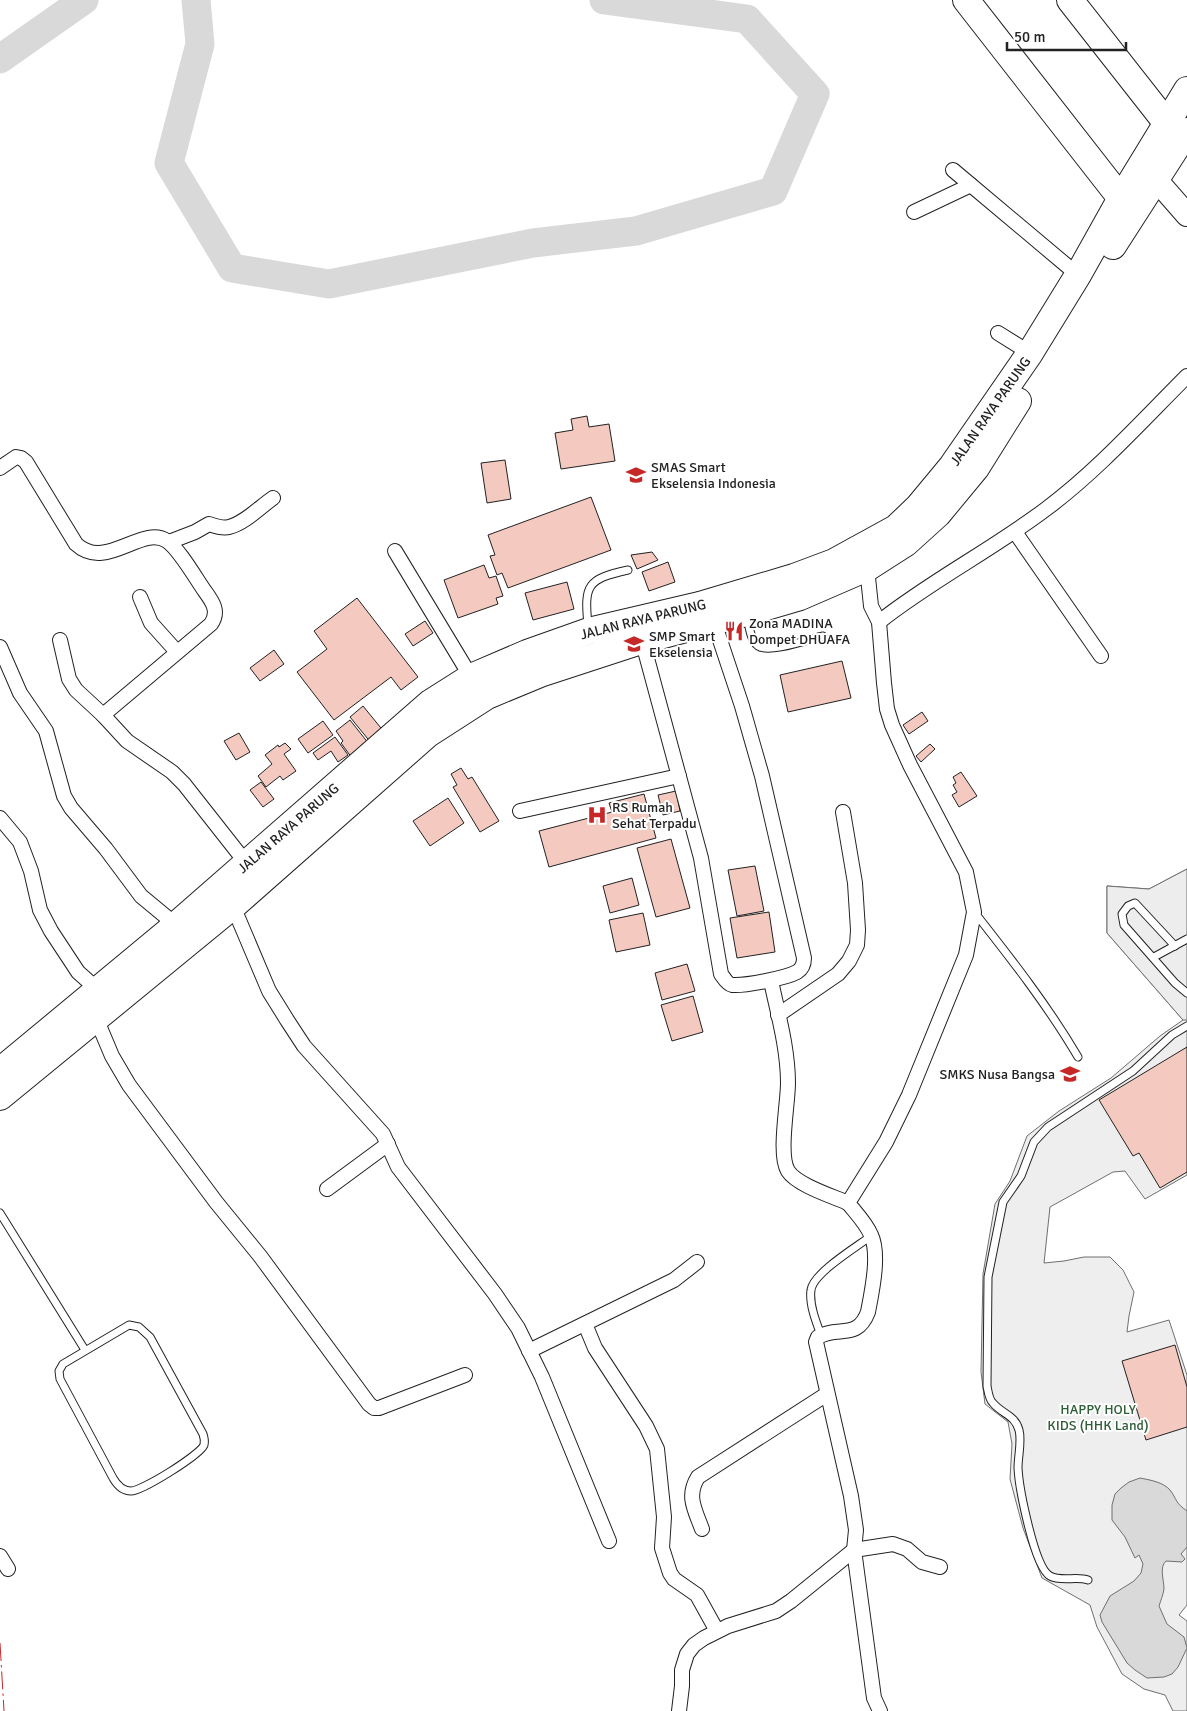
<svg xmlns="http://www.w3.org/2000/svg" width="1187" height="1711" font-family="Signika,sans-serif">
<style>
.green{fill:#eee;stroke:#6f6f6f}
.parking{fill:#ededed;stroke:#6f6f6f}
.water{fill:#d9d9d9;stroke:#6f6f6f}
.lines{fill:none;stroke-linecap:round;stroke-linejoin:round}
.river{stroke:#d9d9d9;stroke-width:29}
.building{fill:#f3c9c0;stroke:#222}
.lane-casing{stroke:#222;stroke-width:9}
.street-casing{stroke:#222;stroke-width:16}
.primary-casing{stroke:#222;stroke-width:24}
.highway-casing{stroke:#222;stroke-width:28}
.lane{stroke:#fff;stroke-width:7}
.street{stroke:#fff;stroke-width:14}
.primary{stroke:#fff;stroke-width:22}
.highway{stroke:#fff;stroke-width:26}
.power{stroke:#c62828;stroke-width:1;stroke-dasharray:18 4 2.5 4;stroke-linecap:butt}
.labels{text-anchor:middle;stroke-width:4;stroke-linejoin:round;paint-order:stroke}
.street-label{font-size:14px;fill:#222;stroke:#fff}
.poi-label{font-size:14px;fill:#222;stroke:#fff;text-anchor:start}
.park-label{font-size:14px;fill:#2f5e38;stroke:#fff}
</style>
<rect width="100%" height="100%" fill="#fff"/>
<polygon class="green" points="1187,869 1187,1175 1145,1199 1125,1171 1113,1172 1050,1207 1044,1263 1064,1261 1084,1257 1110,1257 1123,1270 1134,1292 1129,1316 1127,1332 1169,1320 1187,1375 1187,1605 1179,1615 1187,1621 1187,1711 1173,1711 1165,1695 1144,1689 1122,1674 1097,1627 1090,1605 1042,1578 1023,1528 1010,1479 1012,1444 1008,1422 985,1404 981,1372 983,1274 995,1204 1010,1181 1027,1136 1059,1111 1111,1078 1160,1036 1183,1020 1107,933 1107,886 1149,889"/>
<polygon class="parking" points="1187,869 1187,1020 1183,1020 1107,933 1107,886 1149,889"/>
<path class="water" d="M1140 1478C1150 1480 1163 1482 1170 1490 1177 1499 1175 1503 1187 1511V1547L1181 1554 1185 1559 1182 1562 1166 1561C1159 1567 1164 1580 1164 1589 1163 1595 1161 1600 1159 1606L1167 1624 1184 1637 1187 1648 1178 1667 1172 1674 1164 1677 1147 1678 1135 1670 1127 1663 1102 1622 1100 1615 1110 1596 1134 1581 1141 1573 1143 1564 1139 1555 1135 1558 1125 1537 1112 1520V1505L1115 1494 1121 1488 1129 1482Z"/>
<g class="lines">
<g class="river">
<polyline points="196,0 200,44 169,163 232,268 329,284 533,243 636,231 773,191 815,94 747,19 604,0"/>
<polyline points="0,59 84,0"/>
</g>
</g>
<g class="building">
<polygon points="587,416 589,427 609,424 615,461 561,469 555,433 573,430 571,419"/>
<polygon points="505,460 511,499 487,503 481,463"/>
<polygon points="591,497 611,550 508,588 502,573 497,575 490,556 495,555 488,535"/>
<polygon points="652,552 658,560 637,569 631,555"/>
<polygon points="668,562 675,582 649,591 642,572"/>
<polygon points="484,565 489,578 496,576 503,596 496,598 498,604 458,618 444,580"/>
<polygon points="567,582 574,609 533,620 525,593"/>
<polygon points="357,598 418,677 401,690 391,677 334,720 297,672 327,649 314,631"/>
<polygon points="425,621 433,633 413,646 405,634"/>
<polygon points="274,650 284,664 260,681 250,668"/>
<polygon points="842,661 851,698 788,712 780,675"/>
<polygon points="363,706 385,733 372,744 350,717"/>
<polygon points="922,712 928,721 909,734 903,725"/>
<polygon points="350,720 369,744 352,758 341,743 343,741 336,731"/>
<polygon points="323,721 333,735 308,753 298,739"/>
<polygon points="239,733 250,752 236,760 224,741"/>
<polygon points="335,737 348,755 338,762 331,751 318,760 313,753"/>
<polygon points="285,743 291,749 284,754 296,771 283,780 280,776 266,787 258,776 272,764 265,755 278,745 279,747"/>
<polygon points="930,744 935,749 921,762 916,756"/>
<polygon points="461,768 468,779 472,777 499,821 480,832 453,787 457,785 451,774"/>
<polygon points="961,772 977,796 959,807 952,795 957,792 953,785 956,783 953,777"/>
<polygon points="261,782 274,799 263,807 250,790"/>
<polygon points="676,791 680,811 663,815 658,795"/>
<polygon points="644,794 656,838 549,867 539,831 612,812 609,803"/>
<polygon points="448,798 464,823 430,846 413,821"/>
<polygon points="671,839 690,908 656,917 637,848"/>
<polygon points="755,866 764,911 737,916 728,870"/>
<polygon points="632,878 639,905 610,913 603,886"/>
<polygon points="769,912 775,952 737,958 730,918"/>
<polygon points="643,913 650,945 616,952 609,920"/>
<polygon points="687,964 695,991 662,1000 655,973"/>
<polygon points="693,996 703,1032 672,1041 661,1005"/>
<polygon points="1187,1047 1187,1172 1160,1188 1139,1153 1133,1156 1099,1100"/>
<polygon points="1175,1345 1187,1387 1187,1427 1146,1440 1122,1361"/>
</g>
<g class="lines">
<defs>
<g id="lane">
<path d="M747 617C749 625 750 640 758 646 768 654 810 639 823 636"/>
<path d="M588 625C584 585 587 579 628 570"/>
<path d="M975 913C1012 960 1048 1006 1078 1057"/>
<polyline points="1175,946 1135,903 1128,906 1122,914 1124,925 1175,983 1187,993"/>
<polyline points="1154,957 1187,939"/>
<polyline points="0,1213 85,1350"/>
<path d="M129 1325 139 1327 150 1337 203 1434C204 1437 205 1441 204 1445 200 1455 142 1491 131 1491 123 1491 117 1485 113 1478L60 1379 59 1371 63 1364Z"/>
<path d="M821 1335C816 1322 809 1304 811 1290 813 1273 858 1246 871 1236"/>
<path d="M1088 1580C1077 1576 1061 1582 1050 1576 1034 1567 1019 1487 1018 1468 1018 1456 1022 1441 1019 1430 1015 1415 1002 1414 993 1403 989 1400 988 1391 987 1386L988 1277 1003 1202 1021 1176 1034 1142 1048 1127 1133 1071 1172 1035 1187 1026"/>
</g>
<g id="street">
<polyline points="953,170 1078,275"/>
<polyline points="914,212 971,185"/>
<polyline points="998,333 1030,353"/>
<path d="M0 468 16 457 21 458 26 462 76 544C106 572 142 524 167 541 179 549 195 577 204 590 212 601 220 611 211 624L103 715 127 741 172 772 184 784 247 864"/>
<polyline points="1015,532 1101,656"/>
<path d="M169 542 195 532 209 524C215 526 222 529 229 527 245 523 260 507 273 498"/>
<polyline points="395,551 471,677"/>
<path d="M867 568 871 606 879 622 884 683 887 709 892 725 910 765 966 872 974 912 966 955 909 1095 886 1142 848 1203C856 1213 866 1223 871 1235 880 1254 872 1291 868 1312 857 1341 838 1325 818 1337L816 1342 851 1496 856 1530 854 1550 874 1698 880 1711"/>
<polyline points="140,597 151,623 177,652"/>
<path d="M879 622C932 580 992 550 1046 509 1097 471 1142 421 1187 376"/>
<path d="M641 636 701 858 721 974C724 978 727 984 732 985 745 986 786 978 797 972 802 969 804 964 804 958L762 776 742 706 714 622"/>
<polyline points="60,640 69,679 76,690 103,715"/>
<polyline points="0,647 20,693 46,731 64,796 71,808 106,849 141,896 176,925"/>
<polyline points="520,811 679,776"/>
<polyline points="0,818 20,842 31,871 40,910 51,931 78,972 98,990"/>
<polyline points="233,906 269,991 287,1020 304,1046 383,1134 398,1167 495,1294 518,1328 542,1377 609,1541"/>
<path d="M771 981C778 1014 788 1049 788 1083 788 1104 778 1155 788 1171 797 1185 832 1196 848 1203"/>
<polyline points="778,1015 838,974 849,961 857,945 858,930 855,883 843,812"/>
<polyline points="96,1018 112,1056 129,1085 216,1202 260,1256 369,1404 374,1408 379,1408 465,1375"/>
<polyline points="327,1189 388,1144"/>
<polyline points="585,1324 595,1348 646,1426 657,1449 664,1517 662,1548 670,1573 674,1579 697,1595 717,1631"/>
<polyline points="529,1351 674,1280 697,1262"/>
<path d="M702 1529C695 1510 686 1496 698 1477L827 1394"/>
<polyline points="0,1556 8,1569"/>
<polyline points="679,1711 682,1686 682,1670 687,1654 694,1645 704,1638 728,1626 776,1611 791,1601 854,1550 893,1544 907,1549 922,1562 940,1567"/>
</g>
<polyline id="primary" points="1145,167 1187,215"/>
<g id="highway">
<polyline points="966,0 1130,210"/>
<polyline points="1070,0 1176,135"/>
<polyline points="1113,246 1187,131"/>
<polyline points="0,1071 176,925 430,703 471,677 527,653 589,631 700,605 794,577 834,562 896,528 918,507 952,466 1030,353 1078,275 1121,198 1187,90"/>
<polyline points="0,1097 233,906 428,734 487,696 540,674 641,641 746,613 800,597 867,568 906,543 938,514 976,468 1018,401"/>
</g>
</defs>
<use href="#lane" class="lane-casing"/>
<use href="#street" class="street-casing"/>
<use href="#primary" class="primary-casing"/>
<use href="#highway" class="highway-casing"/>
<use href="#lane" class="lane"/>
<use href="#street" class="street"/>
<use href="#primary" class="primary"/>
<use href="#highway" class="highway"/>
<polyline class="power" points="0,1643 4,1711"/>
</g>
<defs>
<symbol id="school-bare" viewBox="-9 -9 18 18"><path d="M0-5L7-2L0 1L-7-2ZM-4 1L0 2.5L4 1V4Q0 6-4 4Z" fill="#c62828" stroke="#fff" stroke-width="2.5" paint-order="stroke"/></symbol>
<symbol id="restaurant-bare" viewBox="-9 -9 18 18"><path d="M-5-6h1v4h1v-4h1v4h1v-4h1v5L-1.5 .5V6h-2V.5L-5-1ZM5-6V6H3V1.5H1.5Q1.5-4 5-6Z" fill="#c62828" stroke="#fff" stroke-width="2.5" paint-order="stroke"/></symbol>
<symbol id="hospital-bare" viewBox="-9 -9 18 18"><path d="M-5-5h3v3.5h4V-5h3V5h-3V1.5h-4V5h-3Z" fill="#c62828" stroke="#fff" stroke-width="2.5" paint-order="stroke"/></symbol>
</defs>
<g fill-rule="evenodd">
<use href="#school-bare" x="622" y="461" width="28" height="28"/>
<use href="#restaurant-bare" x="720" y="617" width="28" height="28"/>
<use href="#school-bare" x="620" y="630" width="28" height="28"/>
<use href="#hospital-bare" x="583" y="801" width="28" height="28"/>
<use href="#school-bare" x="1056" y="1060" width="28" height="28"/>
</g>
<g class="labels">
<g class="street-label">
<text transform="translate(990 411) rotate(-55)" y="5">JALAN RAYA PARUNG</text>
<text transform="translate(643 619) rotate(-14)" y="5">JALAN RAYA PARUNG</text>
<text transform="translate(288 828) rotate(-41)" y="5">JALAN RAYA PARUNG</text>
</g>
<g class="poi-label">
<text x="651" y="472">SMAS Smart<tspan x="651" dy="16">Ekselensia Indonesia</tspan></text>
<text x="749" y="628">Zona MADINA<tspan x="749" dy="16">Dompet DHUAFA</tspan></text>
<text x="649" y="641">SMP Smart<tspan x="649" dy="16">Ekselensia</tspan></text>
<text x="612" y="812">RS Rumah<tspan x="612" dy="16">Sehat Terpadu</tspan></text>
<text x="1055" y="1079" text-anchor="end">SMKS Nusa Bangsa</text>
</g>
<g class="park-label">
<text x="1098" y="1414">HAPPY HOLY<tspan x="1098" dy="16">KIDS (HHK Land)</tspan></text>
</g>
</g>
<path d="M1007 42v8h119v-8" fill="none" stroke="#222222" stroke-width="2.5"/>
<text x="1014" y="42" font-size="15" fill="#222222" stroke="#ffffff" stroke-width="4" paint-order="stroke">50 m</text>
</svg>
